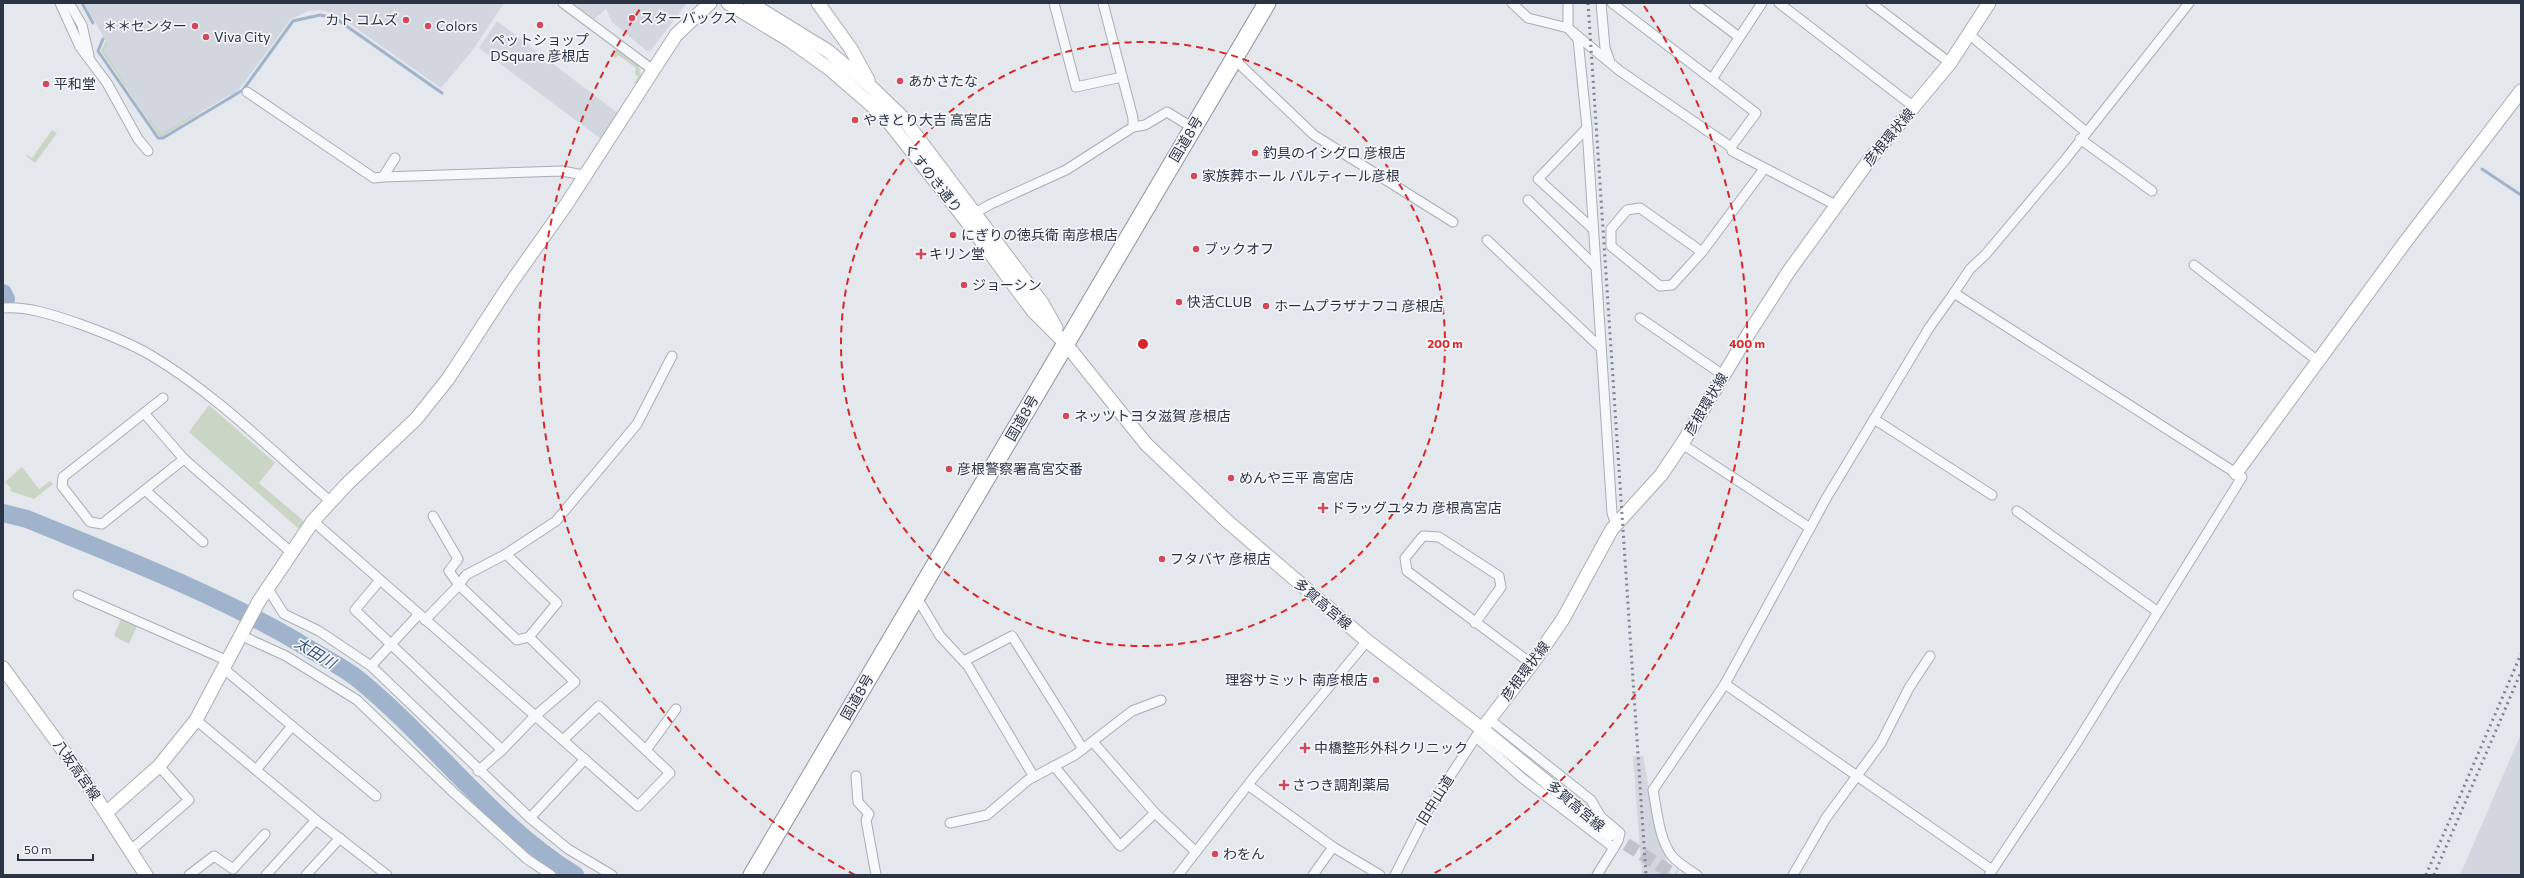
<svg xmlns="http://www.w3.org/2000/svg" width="2524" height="878" font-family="Commissioner,'Noto Sans JP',sans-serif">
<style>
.built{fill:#d2d6de}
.green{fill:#c9d6c5}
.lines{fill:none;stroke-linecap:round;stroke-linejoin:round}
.stream{stroke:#9fb4cc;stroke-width:3}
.river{stroke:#9fb4cc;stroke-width:18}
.secondary-tunnel{stroke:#bfc3cb;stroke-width:13;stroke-dasharray:13 6;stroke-linecap:butt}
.street-casing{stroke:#a9aeb7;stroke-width:11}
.secondary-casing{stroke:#a9aeb7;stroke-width:15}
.highway-casing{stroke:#8b94a3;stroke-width:19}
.street{stroke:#f7f8fa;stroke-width:9}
.secondary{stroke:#fff;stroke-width:13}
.highway{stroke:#fff;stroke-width:17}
.rail{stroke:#7d8696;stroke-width:3;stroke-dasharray:2 4;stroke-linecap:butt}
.ring{fill:none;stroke:#d62828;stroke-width:2;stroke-dasharray:7 5}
.poi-dot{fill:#d1495b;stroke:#f4f6f9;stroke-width:1.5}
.labels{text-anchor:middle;stroke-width:3.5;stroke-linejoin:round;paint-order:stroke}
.poi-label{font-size:14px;fill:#2b3445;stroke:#f4f6f9;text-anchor:start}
.street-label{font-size:14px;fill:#2b3445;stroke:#f4f6f9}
.water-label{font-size:15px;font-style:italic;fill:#34527a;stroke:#f4f6f9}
.centre{fill:#d62828;stroke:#f4f6f9;stroke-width:2}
.ring-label{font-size:12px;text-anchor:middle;font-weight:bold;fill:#d62828;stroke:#f4f6f9;stroke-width:3.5;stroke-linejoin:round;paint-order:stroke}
</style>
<rect width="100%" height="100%" fill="#e4e7ec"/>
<g class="built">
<polygon points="84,3 504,3 472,51 441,88 336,14 320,10 309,11 291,19 237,92 224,98 163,136 159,136 101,51 106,41"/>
<polygon points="572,3 687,3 651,50 647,51 612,22 606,9 594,19"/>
<polygon points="497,21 619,114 601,139 479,48"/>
<polygon points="2521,734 2521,875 2460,875"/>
<polygon points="1633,756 1643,756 1653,811 1671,875 1642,875"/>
</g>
<g class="green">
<polygon points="106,41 108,44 104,51 127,85 125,86 101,51"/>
<polygon points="616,49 639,67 642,78 638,84 634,83 638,77 635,73 636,68 618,55 616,58 612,55"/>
<polygon points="194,114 196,115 163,136 159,136 149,120 151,120 161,134"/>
<polygon points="52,130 57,133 35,163 26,156 27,155 32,158"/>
<polygon points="209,405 275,463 259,483 306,523 300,530 189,432"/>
<polygon points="22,467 39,489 50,481 53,484 34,499 10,491 11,488 5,482"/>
<polygon points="121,619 137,626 129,644 114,636"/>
</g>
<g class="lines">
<g class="stream">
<polyline points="82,3 93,23"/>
<polyline points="103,39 98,51 158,138 163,138 243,90 293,21 320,15 335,18 442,93"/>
<polyline points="2482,169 2521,195"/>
</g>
<g class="river">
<polyline points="3,293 6,299"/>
<path d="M3 513 27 519C122 558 220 595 308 648 324 658 343 667 358 679 434 741 491 823 575 875"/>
</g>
<polyline class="secondary-tunnel" points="1610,834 1675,875"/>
<defs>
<g id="street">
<polyline points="60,3 80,47 107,83 138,139 148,151"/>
<polyline points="69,3 82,25 89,56"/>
<polyline points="563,3 653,70"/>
<polyline points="1054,3 1076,87 1122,77"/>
<polyline points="1512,3 1528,18 1568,28 1620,71 1731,147 1732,151 1830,202 1835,207"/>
<polyline points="1568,3 1568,28 1578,39 1587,128 1612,513 1616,524"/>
<polyline points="1601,3 1605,48 1609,59"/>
<polyline points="1612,3 1756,113 1731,147"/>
<polyline points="1694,3 1739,37"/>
<polyline points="1779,3 1914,107"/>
<polyline points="1871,3 1950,63"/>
<polyline points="1970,35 2086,132"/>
<polyline points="1234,59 1314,135 1453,222"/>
<polyline points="1712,79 1762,3"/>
<polyline points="247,92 374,178 383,177 395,158"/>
<polyline points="1133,127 1145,125 1167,112 1193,128"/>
<polyline points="1587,128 1538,179 1592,228"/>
<polyline points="2080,139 2152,191"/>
<polyline points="383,177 562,171 583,175"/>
<polyline points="1528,200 1595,266"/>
<polyline points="969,216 991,204 1066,170 1133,127 1133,118 1103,3"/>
<polyline points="1487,240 1601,348"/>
<polyline points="1702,252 1640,208 1627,210 1611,229 1611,246 1660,286 1672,285 1702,252 1764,169"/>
<polyline points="2194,265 2318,361"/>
<polyline points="1954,293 2242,477 2074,747 1989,875"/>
<path d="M3 308C28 306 53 315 77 323 102 332 129 342 152 356 216 394 273 452 330 501"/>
<polyline points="1640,318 1723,375"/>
<polygon points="144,413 184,459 102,524 90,522 62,486 63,477"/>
<polyline points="144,413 163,398"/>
<polyline points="1874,419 1992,495"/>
<polyline points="1682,444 1810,528"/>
<polyline points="184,459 292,553"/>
<polyline points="145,490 203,542"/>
<polyline points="2017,511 2158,612"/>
<polyline points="313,521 638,806 670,773 599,706 563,740"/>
<polyline points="506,554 556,521 637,424 672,356"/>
<polyline points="380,580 355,610 502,750 535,716 575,682 529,637 557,603 506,554 466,575 459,585 517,640 529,637"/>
<polyline points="268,589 284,614 319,631 371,666 530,818 568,849 612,875"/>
<polyline points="78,595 228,661"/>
<polyline points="916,596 940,636 968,666 1034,777"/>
<polyline points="425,620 459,585 449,571 458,559 433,516"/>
<polyline points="1475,623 1501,587 1499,576 1439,537 1423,536 1405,558 1407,571 1532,664"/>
<polyline points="240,635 286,656 357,700 454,793 527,859 551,875"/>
<polyline points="964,661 1012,636 1083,749"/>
<polyline points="371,666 419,614"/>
<polyline points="224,669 376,796"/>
<polyline points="1725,684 1827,497 1929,328 1954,293 1970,269 1986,254 2065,160 2189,3"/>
<polyline points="1489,719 1591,800 1601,817 1620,833 1618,841 1597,875"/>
<polyline points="196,720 316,820 387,875"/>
<polyline points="1476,737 1521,777 1614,848"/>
<polyline points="646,750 676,709"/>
<polyline points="1054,766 1120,846 1155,813 1093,742"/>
<polyline points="256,770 292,726"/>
<polyline points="478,771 502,750"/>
<polyline points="856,776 858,802 869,814 866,820 876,875"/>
<polyline points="1248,785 1333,847 1380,875"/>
<polyline points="1155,813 1196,852"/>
<polyline points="530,818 585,759"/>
<polyline points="950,823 987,815 1028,780 1075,755 1132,711 1161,700"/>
<polyline points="131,850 189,800 159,766"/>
<polyline points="189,875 214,856 233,869 265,834"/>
<polyline points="266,875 316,820"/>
<polyline points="306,875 340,838"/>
<polyline points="1178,875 1254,777 1367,641"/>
<polyline points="1313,875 1333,847"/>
<polyline points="1395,875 1428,810 1479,732"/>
<path d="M1697 875C1689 870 1678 863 1672 856 1659 839 1657 811 1653 790L1725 684 1992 870"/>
<polyline points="1793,875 1826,818 1881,743 1909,688 1930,656"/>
</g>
<g id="secondary">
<polyline points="728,3 789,40 831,70 884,116 965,219 1033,311 1065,343 1146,444 1227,521 1367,641 1482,729 1610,834"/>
<polyline points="750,3 828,51 871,87 903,118 1042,303 1056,328"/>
<polyline points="818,3 851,49 868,80"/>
<polyline points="2236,473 2406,241 2521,91"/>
<polyline points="3,668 82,776 146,875"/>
<polyline points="1482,729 1532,664 1563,619 1612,529 1661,475 1682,444 1749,333 1789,271 1870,159 1950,63 1989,3"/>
<polyline points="107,812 159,766 196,720 259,601 313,521 347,484 416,419 448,379 508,287 566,205 676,35 710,3"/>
</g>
<polyline id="highway" points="752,875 1267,3"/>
</defs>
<use href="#street" class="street-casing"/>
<use href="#secondary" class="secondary-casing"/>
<use href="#highway" class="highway-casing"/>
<use href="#street" class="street"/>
<use href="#secondary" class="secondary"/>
<use href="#highway" class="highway"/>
<g class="rail">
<polyline points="1588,3 1646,875"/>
<polyline points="2426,875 2521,654"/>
<polyline points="2434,875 2521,672"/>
</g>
</g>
<g class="ring">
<circle cx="1143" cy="344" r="302"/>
<path d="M855 875A604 604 0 0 1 642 6M1644 6A604 604 0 0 1 1431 875"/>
</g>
<g class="poi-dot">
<circle cx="632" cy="18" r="4"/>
<circle cx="406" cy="20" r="4"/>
<circle cx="540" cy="25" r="4"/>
<circle cx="195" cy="26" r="4"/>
<circle cx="428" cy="26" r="4"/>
<circle cx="206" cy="37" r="4"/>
<circle cx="900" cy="81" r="4"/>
<circle cx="46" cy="84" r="4"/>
<circle cx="855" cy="120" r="4"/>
<circle cx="1255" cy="153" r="4"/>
<circle cx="1194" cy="176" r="4"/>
<circle cx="953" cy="235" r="4"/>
<circle cx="1196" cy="249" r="4"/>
<path d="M919 248h4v4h4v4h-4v4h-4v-4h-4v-4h4z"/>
<circle cx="964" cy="285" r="4"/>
<circle cx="1179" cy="302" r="4"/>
<circle cx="1266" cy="306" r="4"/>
<circle cx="1066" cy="416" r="4"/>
<circle cx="949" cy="469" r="4"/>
<circle cx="1231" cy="478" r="4"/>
<path d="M1321 502h4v4h4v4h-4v4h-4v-4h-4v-4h4z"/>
<circle cx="1162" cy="559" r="4"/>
<circle cx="1376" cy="680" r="4"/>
<path d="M1303 742h4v4h4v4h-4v4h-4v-4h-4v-4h4z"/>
<path d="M1282 779h4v4h4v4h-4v4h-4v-4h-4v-4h4z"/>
<circle cx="1215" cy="854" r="4"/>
</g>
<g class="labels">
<g class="poi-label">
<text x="640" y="23">スターバックス</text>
<text x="398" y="25" text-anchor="end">カト コムズ</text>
<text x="187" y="31" text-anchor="end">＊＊センター</text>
<text x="436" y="31">Colors</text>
<text x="214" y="42">Viva City</text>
<text x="540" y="45" text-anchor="middle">ペットショップ<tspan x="540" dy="16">DSquare 彦根店</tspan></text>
<text x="908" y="86">あかさたな</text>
<text x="54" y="89">平和堂</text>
<text x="863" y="125">やきとり大吉 高宮店</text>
<text x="1263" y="158">釣具のイシグロ 彦根店</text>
<text x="1202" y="181">家族葬ホール パルティール彦根</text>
<text x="961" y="240">にぎりの徳兵衛 南彦根店</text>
<text x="1204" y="254">ブックオフ</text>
<text x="929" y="259">キリン堂</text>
<text x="972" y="290">ジョーシン</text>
<text x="1187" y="307">快活CLUB</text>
<text x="1274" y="311">ホームプラザナフコ 彦根店</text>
<text x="1074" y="421">ネッツトヨタ滋賀 彦根店</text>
<text x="957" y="474">彦根警察署高宮交番</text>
<text x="1239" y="483">めんや三平 高宮店</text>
<text x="1331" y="513">ドラッグユタカ 彦根高宮店</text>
<text x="1170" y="564">フタバヤ 彦根店</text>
<text x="1368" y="685" text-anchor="end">理容サミット 南彦根店</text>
<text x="1314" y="753">中橋整形外科クリニック</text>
<text x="1292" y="790">さつき調剤薬局</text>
<text x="1223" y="859">わをん</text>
</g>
<g class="street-label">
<text transform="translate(1889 137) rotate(-50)" y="5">彦根環状線</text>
<text transform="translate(1186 139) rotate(-59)" y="5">国道8号</text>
<text transform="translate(933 178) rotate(52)" y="5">くすのき通り</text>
<text transform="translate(1706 404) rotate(-59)" y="5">彦根環状線</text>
<text transform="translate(1022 418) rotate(-60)" y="5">国道8号</text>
<text transform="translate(1323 604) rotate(40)" y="5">多賀高宮線</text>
<text transform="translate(1525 671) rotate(-53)" y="5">彦根環状線</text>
<text transform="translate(857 697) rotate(-60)" y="5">国道8号</text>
<text transform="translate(77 770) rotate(55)" y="5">八坂高宮線</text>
<text transform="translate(1435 800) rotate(-58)" y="5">旧中山道</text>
<text transform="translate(1576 806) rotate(40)" y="5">多賀高宮線</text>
</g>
<g class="water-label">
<text transform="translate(315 653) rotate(31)" y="5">太田川</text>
</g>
</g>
<circle cx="1143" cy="344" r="6" class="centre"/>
<g class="ring-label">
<text x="1445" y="348">200 m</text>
<text x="1747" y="348">400 m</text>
</g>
<rect width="2524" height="878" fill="none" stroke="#2b3445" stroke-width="8"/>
<path d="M18 854v6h75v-6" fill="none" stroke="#2b3445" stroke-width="2"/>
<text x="24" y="854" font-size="12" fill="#2b3445" stroke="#f4f6f9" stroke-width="3" paint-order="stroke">50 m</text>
</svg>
